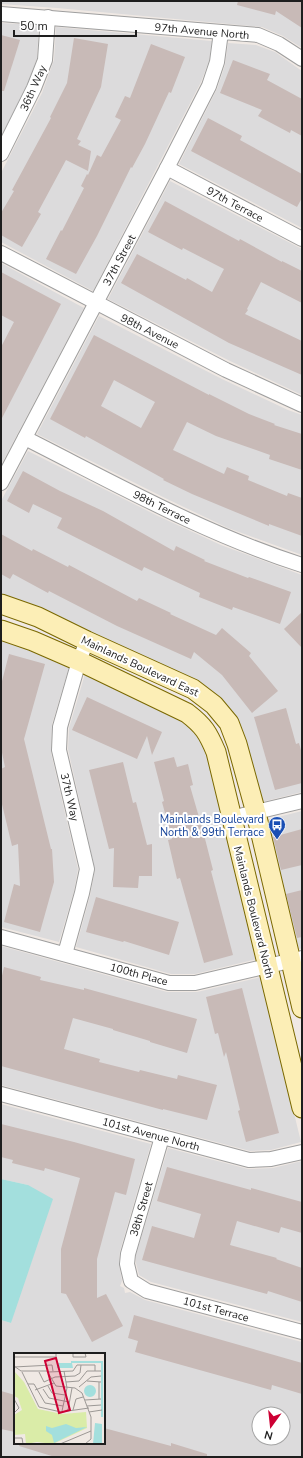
<svg xmlns="http://www.w3.org/2000/svg" width="303" height="1458" font-family="'Nunito Sans',sans-serif">
<style>
.residential{fill:#dcdbdc;fill-rule:evenodd}
.water{fill:#a3dfdd}
.building{fill:#c8bab7;fill-rule:evenodd}
.lines{fill:none;stroke-linecap:round;stroke-linejoin:round}
.street-casing{stroke:#9f9f9f;stroke-width:16}
.secondary-casing{stroke:#7a6801;stroke-width:21}
.street{stroke:#fff;stroke-width:14}
.secondary{stroke:#fceeb6;stroke-width:19}
.labels{text-anchor:middle;stroke-width:4;stroke-linejoin:round;paint-order:stroke}
.street-label{font-size:11px;fill:#1e1e1e;stroke:#fff}
.transit-label{font-size:11px;fill:#164399;stroke:#fff;text-anchor:end}
.inset-river{fill:none;stroke:#a3dfdd;stroke-width:2}
.inset-road{fill:none;stroke:#9c9895;stroke-width:1}
.view{fill:#cd0034;fill-opacity:0.15;stroke:#cd0034;stroke-width:2}
.inset-edge{fill:none;stroke:#1e1e1e;stroke-width:2}
</style>
<rect width="100%" height="100%" fill="#f0e9e4"/>
<g class="residential">
<polygon points="1,1 302,1 302,48 283,36 262,27 57,8 1,4"/>
<polygon points="1,23 39,25 37,58 27,85 1,136"/>
<polygon points="56,27 212,41 209,61 201,82 93,291 1,242 1,173 42,93 54,60"/>
<polygon points="228,43 256,45 275,52 302,71 302,228 179,164 217,89 225,65"/>
<polygon points="170,181 302,249 302,395 230,361 108,299"/>
<polygon points="1,263 84,308 1,465"/>
<polygon points="99,316 222,379 288,410 302,415 302,555 228,528 165,498 37,434"/>
<polygon points="28,451 158,516 221,545 302,575 302,792 262,802 236,719 221,698 199,681 90,632 41,608 1,594 1,501"/>
<polygon points="1,640 30,650 69,667 52,724 51,753 78,869 74,891 59,942 1,927"/>
<polygon points="85,674 182,721 194,731 202,741 207,756 224,828 257,959 195,974 171,974 76,947 90,896 95,870 68,749 69,728"/>
<polygon points="302,811 302,948 297,950 266,820"/>
<polygon points="1,946 167,992 197,992 261,977 301,1142 271,1150 250,1151 1,1085"/>
<path d="M1 1104 151 1144 120 1251 119 1264 122 1281 120 1286 124 1288 125 1293 130 1292 145 1300 302 1342V1457H1V1320L11 1323 28 1185 1 1179ZM15 1354H104V1443H15ZM259 1414H283V1438H259Z"/>
<polygon points="168,1148 248,1169 273,1168 302,1161 302,1322 151,1282 139,1275 136,1263 136,1255"/>
</g>
<polygon class="water" points="1,1179 28,1185 53,1199 11,1323 1,1320"/>
<g class="building">
<polygon points="238,1 302,1 302,28 276,11 275,15 237,5"/>
<polygon points="1,35 20,40 4,91 1,91"/>
<polygon points="74,38 108,44 101,87 77,139 81,141 78,145 91,151 88,171 66,160 38,212 41,214 22,247 1,235 1,213 14,191 12,190 51,118 50,117 67,83"/>
<polygon points="151,44 185,57 171,93 169,92 145,144 132,168 131,167 97,236 76,274 46,259 61,230 62,231 84,188 81,186 87,174 88,175 97,155 101,157 121,120 115,117 125,96 130,98"/>
<polygon points="233,60 270,74 267,80 302,99 302,136 291,130 290,133 258,116 262,110 220,93"/>
<polygon points="208,118 242,136 240,140 302,174 302,198 297,207 191,151"/>
<polygon points="165,201 239,241 240,239 282,262 282,261 302,271 302,303 261,282 247,309 248,310 245,314 302,341 302,375 229,343 121,283 137,254 186,280 187,278 212,292 224,269 183,248 182,250 148,232"/>
<polygon points="1,272 61,304 1,420 1,347 14,322 1,315"/>
<path d="M94 335 209 395V394L249 414 275 424 274 425 302 434V470L269 459 270 455 216 436 187 422 173 450 224 474 227 467 249 476 248 480 287 496 288 493 302 498V536L269 524V526L192 494 163 480 164 479 86 436 85 438 50 419ZM114 380 155 402 141 428 101 406Z"/>
<polygon points="23,471 60,491 103,511 174,551 176,546 205,560 204,561 248,578 249,577 291,592 280,624 233,607 232,610 199,597 200,593 144,567 142,571 57,528 62,518 33,504 29,513 7,501"/>
<polygon points="1,534 32,551 33,549 68,567 69,565 137,601 139,598 171,613 170,614 216,635 222,628 251,653 249,656 278,691 252,713 222,675 194,652 191,659 117,626 49,591 48,593 13,574 10,579 1,574"/>
<polygon points="302,612 302,648 284,629"/>
<polygon points="9,654 45,664 24,739 51,849 52,849 54,882 40,932 4,922 14,884 20,886 18,844 12,846 1,800 1,769 5,767 1,748 1,685"/>
<polygon points="87,697 162,732 152,755 147,736 137,759 72,730"/>
<polygon points="286,708 296,744 299,743 302,754 302,783 275,790 254,717"/>
<polygon points="174,757 177,767 188,764 193,785 190,786 203,831 213,870 211,871 233,955 204,963 180,878 177,879 168,840 172,839 162,802 164,801 154,762"/>
<polygon points="123,762 133,803 136,802 147,845 152,844 152,876 139,876 138,888 113,887 114,848 109,849 89,770"/>
<polygon points="302,829 302,865 281,870 273,837"/>
<polygon points="302,890 302,937 297,938 286,894"/>
<polygon points="96,897 179,922 169,955 124,941 123,942 86,932"/>
<polygon points="4,967 41,977 40,980 84,990 84,988 197,1019 187,1053 150,1042 150,1041 113,1030 113,1029 73,1018 64,1049 100,1059 99,1062 139,1072 140,1070 177,1079 178,1075 217,1085 207,1120 163,1109 163,1110 1,1066 1,980"/>
<polygon points="242,988 279,1133 246,1142 238,1111 240,1110 226,1052 224,1057 218,1033 215,1034 206,997"/>
<polygon points="1,1124 74,1142 135,1159 126,1195 115,1192 97,1259 97,1298 106,1294 123,1326 92,1342 66,1294 61,1293 61,1249 80,1178 45,1168 44,1171 12,1163 13,1160 1,1157"/>
<polygon points="167,1167 251,1190 251,1188 302,1202 302,1233 281,1227 279,1233 237,1221 230,1245 277,1258 276,1259 302,1268 302,1302 268,1291 267,1294 142,1260 152,1226 194,1238 201,1214 157,1201"/>
<polygon points="134,1315 302,1363 302,1394 272,1385 271,1390 135,1352 138,1341 128,1338"/>
<polygon points="1,1391 15,1395 15,1432 1,1429"/>
<polygon points="104,1428 171,1446 171,1443 207,1454 207,1457 55,1457 19,1446 20,1443 104,1443"/>
</g>
<g class="lines">
<defs>
<g id="street">
<polyline points="1,14 258,35 279,44 302,59"/>
<polyline points="1,154 34,88 45,60 48,17"/>
<polyline points="167,168 302,239"/>
<polyline points="1,253 226,370 302,405"/>
<path d="M25 438C116 484 205 534 302 565"/>
<polyline points="1,483 167,168 209,86 217,62 221,32"/>
<polyline points="231,818 302,801"/>
<polyline points="1,937 169,983 195,983 302,958"/>
<polyline points="65,954 82,893 87,869 59,750 60,727 79,661 87,641"/>
<polyline points="1,1094 249,1160 271,1159 302,1152"/>
<polyline points="162,1137 128,1254 127,1264 131,1281 147,1291 302,1332"/>
</g>
<g id="secondary">
<polyline points="1,604 38,617 87,641 193,689 214,705 229,723 237,744 256,813 302,1008"/>
<path d="M1 630 33 641 79 661 187 713C204 726 208 733 216 752L302 1108"/>
</g>
</defs>
<use href="#street" class="street-casing"/>
<use href="#secondary" class="secondary-casing"/>
<use href="#street" class="street"/>
<use href="#secondary" class="secondary"/>
</g>
<defs>
<symbol id="bus-pin" viewBox="-11 -11 22 30"><path d="M0 17L-7.5 6A9.5 9.5 0 1 1 7.5 6Z" fill="#1a4fb4" stroke="#fff"/><path d="M-5-6H5V4H4V6H2V4H-2V6H-4V4H-5ZM-3.5-4V0h7V-4ZM-3.5 1.2v1.5H-2V1.2ZM2 1.2v1.5H3.5V1.2Z" fill="#fff"/></symbol>
</defs>
<g fill-rule="evenodd">
<use href="#bus-pin" x="267" y="815" width="20" height="27"/>
</g>
<g class="labels">
<g class="street-label">
<text transform="translate(202 31) rotate(5)" y="4">97th Avenue North</text>
<text transform="translate(33 88) rotate(-66)" y="4">36th Way</text>
<text transform="translate(235 204) rotate(28)" y="4">97th Terrace</text>
<text transform="translate(119 260) rotate(-62)" y="4">37th Street</text>
<text transform="translate(150 331) rotate(27)" y="4">98th Avenue</text>
<text transform="translate(162 507) rotate(26)" y="4">98th Terrace</text>
<text transform="translate(140 666) rotate(25)" y="4">Mainlands Boulevard East</text>
<text transform="translate(70 797) rotate(77)" y="4">37th Way</text>
<text transform="translate(254 912) rotate(76)" y="4">Mainlands Boulevard North</text>
<text transform="translate(139 974) rotate(15)" y="4">100th Place</text>
<text transform="translate(151 1134) rotate(15)" y="4">101st Avenue North</text>
<text transform="translate(141 1209) rotate(-74)" y="4">38th Street</text>
<text transform="translate(216 1309) rotate(15)" y="4">101st Terrace</text>
</g>
<g class="transit-label">
<text x="264" y="823">Mainlands Boulevard<tspan x="264" dy="13">North &amp; 99th Terrace</tspan></text>
</g>
</g>
<g transform="translate(14 1353)">
<rect width="91" height="91" fill="#f0e9e4"/>
<path d="M0 18 10 29 24 56 48 61 72 59 73 75 39 91 23 89 12 91 11 81 0 82V62L8 57 4 45 0 43Z" fill="#daeca8"/>
<path d="M43 10H58L59 15H43ZM70 38a6 6 0 1 1 12 0a6 6 0 1 1-12 0ZM81 70 88 71V91H79ZM52 71 62 75 73 74 40 90 38 82 32 78V73L38 75Z" fill="#a3dfdd"/>
<path class="inset-river" d="M57 9H88V64"/>
<path class="inset-road" d="M59 0V4H72L71 0M0 4H42V0M0 13 7 18H33L42 33 61 35 68 40 77 64V86L71 91M0 14 38 12 39 18M91 18V60M8 19 25 54 47 59 75 55M25 19 30 29 41 24 61 23 66 20 67 12M34 19 59 18 63 12H81V18M73 28 87 29M52 29 65 28 73 18H87M85 29V46M14 31H20L31 50 49 53M34 33 38 40 51 42M65 34 77 24 87 23M29 36 35 45 55 49M21 37 40 30M0 46 5 55 0 60M71 47 87 46M73 53 87 52M54 57 58 35M59 57 62 46 69 44M48 58 53 35 50 18M75 59 88 57M0 85H8L9 91M46 91 77 78"/>
<path class="view" d="M42 5 56 57 45 60 31 8Z"/>
<rect width="91" height="91" class="inset-edge"/>
</g>
<rect width="303" height="1458" fill="none" stroke="#1e1e1e" stroke-width="4"/>
<g transform="translate(271 1426) rotate(195)"><circle r="19" fill="#ffffff" stroke="#a5a5a5"/>
<path d="M0-3L7 15L0 10L-7 15Z" fill="#cd0034"/>
<text y="-6" font-size="11" font-weight="bold" text-anchor="middle" fill="#1e1e1e">N</text>
</g>
<path d="M14 30v6h122v-6" fill="none" stroke="#1e1e1e" stroke-width="2"/>
<text x="20" y="30" font-size="12" fill="#1e1e1e" stroke="#ffffff" stroke-width="3" paint-order="stroke">50 m</text>
</svg>
